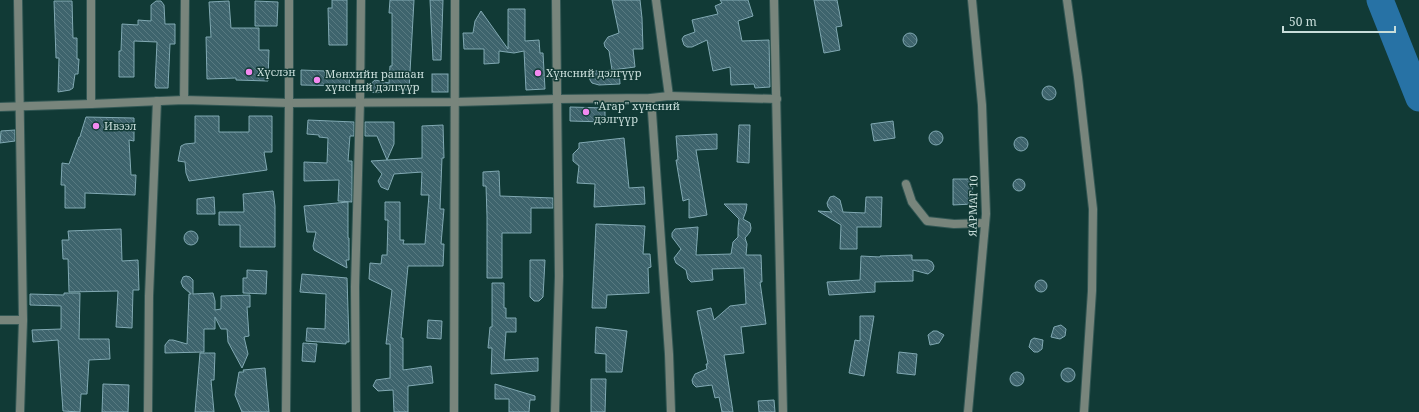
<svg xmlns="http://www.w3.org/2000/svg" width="1419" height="412" font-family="'Noto Serif',serif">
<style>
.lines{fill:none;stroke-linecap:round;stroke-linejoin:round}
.river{stroke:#2772a5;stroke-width:27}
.building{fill:url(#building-back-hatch);stroke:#81a9b3}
.street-casing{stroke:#325754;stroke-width:10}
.street{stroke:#78857c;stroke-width:8}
.poi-dot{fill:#f489f0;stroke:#113a36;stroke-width:1.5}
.labels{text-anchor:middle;stroke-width:3;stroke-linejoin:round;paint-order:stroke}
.poi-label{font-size:11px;fill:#c8ddda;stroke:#113a36;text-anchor:start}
.street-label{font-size:11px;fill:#c8ddda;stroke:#113a36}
</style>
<defs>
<pattern id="building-back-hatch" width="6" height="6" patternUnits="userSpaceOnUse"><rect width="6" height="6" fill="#3e646d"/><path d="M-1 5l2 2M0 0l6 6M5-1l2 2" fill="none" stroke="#587a81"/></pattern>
</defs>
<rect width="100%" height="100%" fill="#113a36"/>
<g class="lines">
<polyline class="river" points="1380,0 1419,98"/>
</g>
<g class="building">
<polygon points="332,0 347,0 347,45 329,45 328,8 332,8"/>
<polygon points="390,0 414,0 409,90 389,89 389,83 381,92 376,93 372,92 368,86 375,80 389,83 390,66 392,66 392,13 389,13"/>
<polygon points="430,0 443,0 441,60 433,60"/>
<polygon points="612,0 640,0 642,18 643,49 633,49 635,67 612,70 609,51 605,47 604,43 608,37 619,33"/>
<polygon points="720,0 748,0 753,16 738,21 742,41 769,40 770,87 755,88 754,84 731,85 730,67 713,71 707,40 692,47 687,47 684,45 682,39 684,36 695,32 692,20 718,14 715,6 722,3"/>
<polygon points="814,0 837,0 842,26 836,27 840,50 824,53"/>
<polygon points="54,1 72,1 73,38 77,38 77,59 79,59 78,74 75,74 73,88 70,90 58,92 59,58 56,58"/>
<polygon points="156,1 161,1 164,5 165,24 175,24 175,44 170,44 168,88 156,88 155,86 157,42 134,41 134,77 119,77 119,51 121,51 122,24 138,25 138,20 151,21 151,5"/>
<polygon points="229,1 231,28 259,28 259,50 269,50 268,81 236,80 236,78 207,79 206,37 211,37 209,2"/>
<polygon points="255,1 278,2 277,26 255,26"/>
<polygon points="508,9 525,9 525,41 539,40 540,53 543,53 545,89 526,90 524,51 514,53 499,51 499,63 484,64 484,49 464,49 463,33 473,33 475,21 481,11 508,49"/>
<circle cx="910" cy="40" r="7"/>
<polygon points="301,70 350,72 349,86 301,85"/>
<polygon points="619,70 620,84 599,85 592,83 590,80 589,76 595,71"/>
<rect x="432" y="74" width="16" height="18"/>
<circle cx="1049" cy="93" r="7"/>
<polygon points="570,107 605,108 605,122 570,121"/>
<polygon points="195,116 219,116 219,132 249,132 249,116 272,116 272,152 264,152 267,170 189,181 186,173 185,162 178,161 181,146 185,144 195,143"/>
<polygon points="86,117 134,118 134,141 129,140 131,175 136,175 135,195 85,193 85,208 65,208 65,185 61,185 62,163 69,164 79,137 80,137 81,133"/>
<polygon points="308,120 354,122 354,136 350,136 348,161 352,161 352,202 338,201 339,180 304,181 304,162 327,163 328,138 319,137 319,135 307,134"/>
<polygon points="893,121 895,138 874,141 871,124"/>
<polygon points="365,122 394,122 394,144 387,160 422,158 422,126 443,125 444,158 442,158 440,209 444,209 441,244 444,244 443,266 408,266 401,338 403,338 403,370 431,366 433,383 408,386 408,412 394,412 393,390 378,391 373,386 376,380 390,378 390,344 386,344 392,290 369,279 370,263 381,264 382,255 387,255 388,220 385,220 385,202 400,202 400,240 404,240 403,244 425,244 429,195 421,195 422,172 394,174 388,190 381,187 378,181 382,174 371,161 387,160 377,136 365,136"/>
<polygon points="739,125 750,125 749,163 737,162"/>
<polygon points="15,130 15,141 0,143 1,131"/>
<circle cx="936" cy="138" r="7"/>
<polygon points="717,134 717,149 696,150 707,215 689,218 689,199 683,201 676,160 678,160 676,136"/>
<circle cx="1021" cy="144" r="7"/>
<polygon points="624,138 629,188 644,187 645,204 594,207 595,184 577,183 579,166 573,161 573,154 579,148 579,143"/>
<polygon points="499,171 500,196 553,198 553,208 531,208 531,233 502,233 502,278 487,278 487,216 486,186 483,186 483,172"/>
<circle cx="1019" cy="185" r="6"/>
<polygon points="953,179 973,179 972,204 953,205"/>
<polygon points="273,191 275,206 275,247 240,247 240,225 219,225 219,212 244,212 243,194"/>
<polygon points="834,196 840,200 843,212 865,213 866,197 882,197 881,227 857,227 857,249 840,249 841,225 818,211 832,212 828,207 827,203 830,197"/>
<polygon points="214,197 215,214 197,214 197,199"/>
<polygon points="348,202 348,238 349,238 349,260 346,260 347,268 314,250 313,246 316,232 307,232 304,206"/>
<polygon points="724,204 747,204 746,211 743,219 750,223 751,228 750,232 745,238 747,244 746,255 761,255 762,282 760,282 766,324 741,327 744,353 724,355 733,412 722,412 719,397 715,398 712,385 696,387 693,384 692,380 695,374 707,369 706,364 708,364 697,311 711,308 714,320 730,306 746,304 744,268 712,269 713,280 691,282 688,279 686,270 676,263 674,258 681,249 672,237 672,233 675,229 698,227 696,255 731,254 733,242 738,237 738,228 739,219"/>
<polygon points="596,224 645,226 643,254 650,254 651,267 648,268 649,293 607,295 606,308 592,308"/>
<polygon points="121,229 122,261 138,260 139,290 133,290 132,328 116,327 118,291 69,292 68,259 63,259 62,240 69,240 68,231"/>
<circle cx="191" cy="238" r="7"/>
<polygon points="912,255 912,260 928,260 932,262 934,266 933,270 928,274 913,270 913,281 875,282 875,292 829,295 827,282 860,280 861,256 880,257 880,256"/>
<polygon points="530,260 545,260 543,297 539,301 534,301 530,297"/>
<polygon points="247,270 267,271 266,294 243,293 243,278 247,278"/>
<polygon points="302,274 347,278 349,342 346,342 346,344 306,341 307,328 325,329 326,294 300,292"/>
<polygon points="186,276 190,277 193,280 193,294 213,293 215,301 215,310 221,309 221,296 250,295 250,307 247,307 249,336 244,337 248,354 242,368 228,342 227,329 221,329 215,317 215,329 204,329 204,352 165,353 165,345 169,340 173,340 187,344 189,294 191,294 183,287 181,282 183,277"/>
<circle cx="1041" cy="286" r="6"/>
<polygon points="492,283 504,283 504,308 506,308 506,318 516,318 516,332 506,332 504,360 538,358 538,371 491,374 492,348 488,348 490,327 492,327"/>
<polygon points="64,293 80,293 79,339 109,339 110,359 89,360 87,394 81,394 80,412 63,411 58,340 33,342 32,330 61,329 61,306 30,305 30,294 64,295"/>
<polygon points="860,316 874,316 864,376 849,373 855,340 860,341"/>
<polygon points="428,320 442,321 441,339 427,338"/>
<polygon points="1061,325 1066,329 1065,336 1060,339 1051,337 1054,327"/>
<polygon points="596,327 627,331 622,372 606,372 606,354 595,353"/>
<polygon points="933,331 937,331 944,335 939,343 930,345 928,335"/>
<polygon points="1034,338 1043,340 1042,349 1038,352 1034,352 1029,347 1031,340"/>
<polygon points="303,343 317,344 315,362 302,361"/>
<polygon points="899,352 917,354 915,375 897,373"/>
<polygon points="200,353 215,353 214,380 211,380 214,412 195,412"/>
<polygon points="265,368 269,412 242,412 235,395 239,372 244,372 243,370"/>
<circle cx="1068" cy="375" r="7"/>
<circle cx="1017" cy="379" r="7"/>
<polygon points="591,379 606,379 605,412 591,412"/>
<polygon points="103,384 129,385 128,412 102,412"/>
<polygon points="495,384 535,396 535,400 530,400 529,412 509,412 509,399 495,399"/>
<polygon points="774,400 775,412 759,412 758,401"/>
</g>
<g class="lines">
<defs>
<g id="street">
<polyline points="18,0 23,320 20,412"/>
<polyline points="91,0 91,104"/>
<polyline points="656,0 669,96"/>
<polyline points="774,0 783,412"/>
<polyline points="1067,0 1078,77 1093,209 1092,291 1084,412"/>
<polyline points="651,98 669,354 671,412"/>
<polyline points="184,100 185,0"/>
<polyline points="0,107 91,104 184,100 289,103 456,102 556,99 651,98 669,96 777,99"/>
<polyline points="906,184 912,202 927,221 954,224 985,223"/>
<polyline points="0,320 23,320"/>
<polyline points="148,412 149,296 157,101"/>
<polyline points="286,412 289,103 289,0"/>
<polyline points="356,412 355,287 360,101 361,0"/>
<polyline points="454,412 455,0"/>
<polyline points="555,412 559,276 556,0"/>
<polyline points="968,412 986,214 982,105 972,0"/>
</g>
</defs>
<use href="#street" class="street-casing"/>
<use href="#street" class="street"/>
</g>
<g class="poi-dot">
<circle cx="249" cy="72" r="4"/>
<circle cx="538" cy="73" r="4"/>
<circle cx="317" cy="80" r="4"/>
<circle cx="586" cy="112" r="4"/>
<circle cx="96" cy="126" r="4"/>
</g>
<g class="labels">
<g class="poi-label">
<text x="257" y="76">Хүслэн</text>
<text x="546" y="77">Хүнсний дэлгүүр</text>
<text x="325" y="78">Мөнхийн рашаан<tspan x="325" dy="13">хүнсний дэлгүүр</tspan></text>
<text x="594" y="110">"Агар" хүнсний<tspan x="594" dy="13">дэлгүүр</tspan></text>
<text x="104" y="130">Ивээл</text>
</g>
<g class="street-label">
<text transform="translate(973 206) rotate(-89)" y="4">ЯАРМАГ 10</text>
</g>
</g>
<path d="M1283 26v6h112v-6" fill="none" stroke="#c8ddda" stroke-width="2"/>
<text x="1289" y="26" font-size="12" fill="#c8ddda" stroke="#113a36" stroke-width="3" paint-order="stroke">50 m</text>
</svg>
